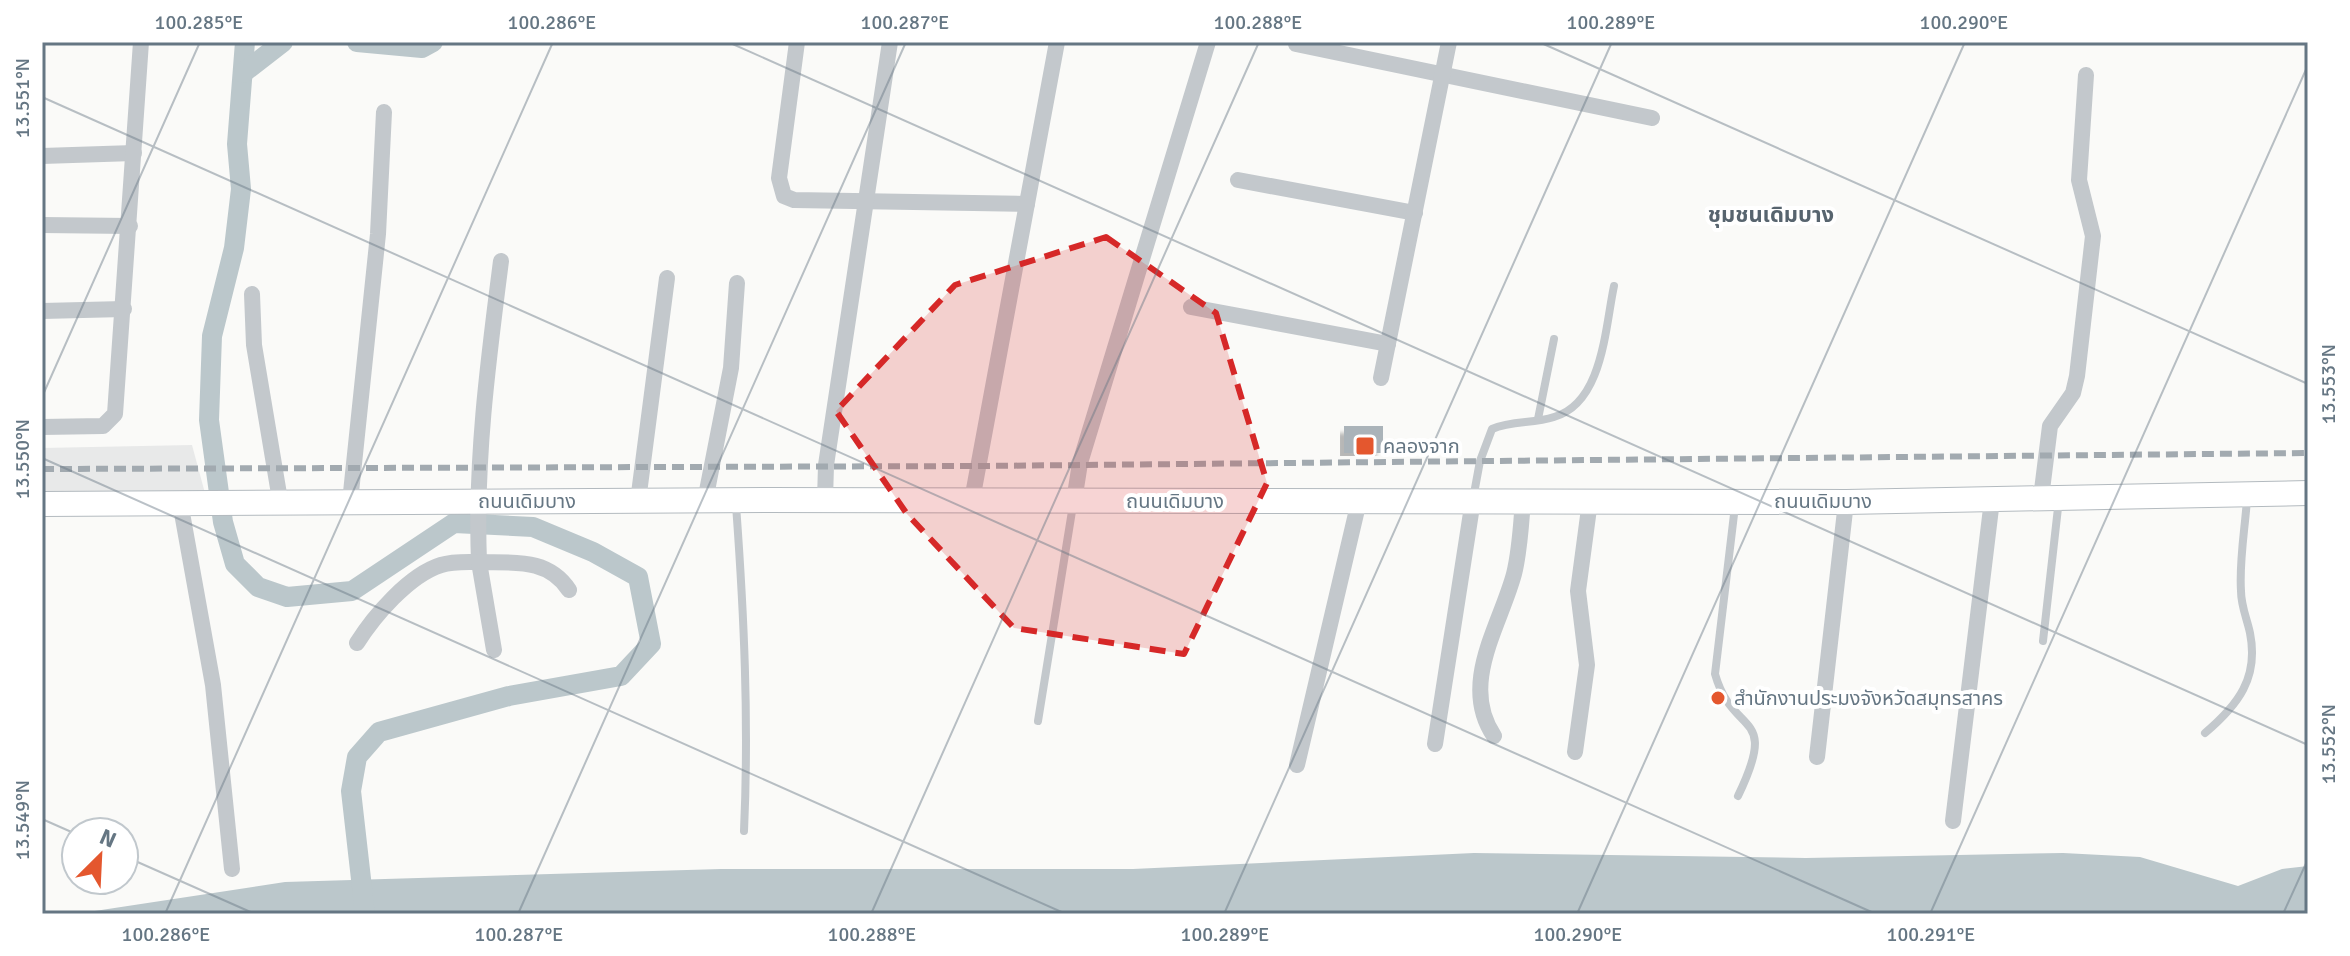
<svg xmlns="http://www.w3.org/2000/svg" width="2350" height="956" font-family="Signika,'Noto Sans Thai',sans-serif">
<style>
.built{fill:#e8e9e9}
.water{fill:#bbc7cb}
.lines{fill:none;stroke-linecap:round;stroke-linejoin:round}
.canal{stroke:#bbc7cb;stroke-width:20}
.building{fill:#aab3b9;filter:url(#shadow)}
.secondary-casing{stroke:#b3babf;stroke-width:26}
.lane{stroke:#c3c8cc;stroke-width:8}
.street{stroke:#c3c8cc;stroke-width:16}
.secondary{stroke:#fff;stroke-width:24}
.rail{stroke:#a2aab0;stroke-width:6;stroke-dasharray:12 6;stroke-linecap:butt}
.marked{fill:#d62828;fill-opacity:0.2;stroke:#d62828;stroke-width:6;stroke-dasharray:16 10;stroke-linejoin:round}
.ticks{fill:none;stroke:#657683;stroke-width:2;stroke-opacity:0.45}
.poi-dot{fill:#e4572e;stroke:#fff;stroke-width:3}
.labels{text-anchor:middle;stroke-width:8;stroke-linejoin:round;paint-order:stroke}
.poi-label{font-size:20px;fill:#657683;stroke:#fff;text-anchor:start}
.street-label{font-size:20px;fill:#657683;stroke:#fff}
.neighbourhood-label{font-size:22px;font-weight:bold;fill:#57646e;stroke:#fff}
.neatline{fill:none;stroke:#657683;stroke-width:3}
.ticks-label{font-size:20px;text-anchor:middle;fill:#657683}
</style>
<defs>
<filter id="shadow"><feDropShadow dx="-7" dy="7" stdDeviation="2" flood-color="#0004"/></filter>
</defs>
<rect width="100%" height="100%" fill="#fafaf8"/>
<polygon class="built" points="192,445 206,497 42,496 42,448"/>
<polygon class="water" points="1474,853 1806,858 2063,853 2140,857 2238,886 2282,869 2308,866 2308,914 75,914 285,882 721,869 1133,869"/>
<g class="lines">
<g class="canal">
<polyline points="245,42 237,144 241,189 234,248 212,336 209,420 223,522 235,564 258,587 287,597 352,591 454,523 533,527 593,552 638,577 651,644 621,676 509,696 379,732 357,757 351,791 365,914"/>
<polyline points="357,42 422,48 433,42"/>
<polyline points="243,73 283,42"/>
</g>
</g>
<rect class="building" x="1344" y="426" width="39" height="27"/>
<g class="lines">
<defs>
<polyline id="secondary" points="42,504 764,500 1846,502 2308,493"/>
</defs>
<use href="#secondary" class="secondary-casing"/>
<g class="lane">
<polyline points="1538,419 1554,339"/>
<path d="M1473 499 1480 461 1492 429C1512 420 1533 424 1554 417 1603 403 1605 328 1614 286"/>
<path d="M736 505C744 614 749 721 744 831"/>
<path d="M1735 506 1715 674C1733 738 1780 709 1738 796"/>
<polyline points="2043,641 2059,499"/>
<polyline points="1038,721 1073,505"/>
<path d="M2205 733C2238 705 2259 678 2250 633 2247 619 2241 606 2241 591 2239 561 2245 529 2247 499"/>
</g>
<g class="street">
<polyline points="797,42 779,178 784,196 794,200 1027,204"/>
<polyline points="1296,44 1652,118"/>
<polyline points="42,156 134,153"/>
<polyline points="1238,180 1415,213"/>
<polyline points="42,225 130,226"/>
<polyline points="252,294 254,345 281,506"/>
<polyline points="1191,307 1388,344"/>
<polyline points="42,311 124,309"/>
<polyline points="1381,378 1449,42"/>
<polyline points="42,427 103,426 115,414 141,42"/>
<polyline points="2041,498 2050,426 2073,393 2077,376 2093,236 2079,180 2086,75"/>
<polyline points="825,500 826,465 890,42"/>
<polyline points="972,500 1057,42"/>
<polyline points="638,501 667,278"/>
<polyline points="705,501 731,368 737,283"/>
<polyline points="1074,501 1080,463 1208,42"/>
<polyline points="180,502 213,685 232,869"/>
<polyline points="350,502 378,234 384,112"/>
<path d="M357 643C374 616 409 575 441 565 453 561 467 562 479 562 475 460 488 362 501 261"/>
<path d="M494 650 479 562C514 563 548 558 569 590"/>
<path d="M1494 736C1459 684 1500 626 1514 574 1520 550 1521 525 1523 500"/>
<polyline points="1435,744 1473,500"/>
<polyline points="1575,752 1587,665 1578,591 1590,501"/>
<polyline points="1817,757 1846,502"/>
<polyline points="1297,765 1359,501"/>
<polyline points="1953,821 1992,500"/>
</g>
<use href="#secondary" class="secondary"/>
<polyline class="rail" points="42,469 979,466 2308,453"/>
</g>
<path class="marked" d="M1106 237 1216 313 1267 483 1184 654 1014 628 907 514 836 411 955 285Z"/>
<path class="ticks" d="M728 42 2308 745M1539 42 2308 384M42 97 1876 914M42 397 200 42M42 458 1066 914M42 819 76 834M124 856 255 914M165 914 553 42M518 914 906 42M871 914 1259 42M1224 914 1612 42M1577 914 1965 42M1930 914 2308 65M2283 914 2308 859"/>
<g class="poi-dot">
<rect x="1355" y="436" width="20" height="20" rx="4"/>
<circle cx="1718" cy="698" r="8"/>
</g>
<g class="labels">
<g class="poi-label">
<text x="1383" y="453">คลองจาก</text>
<text x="1734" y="705">สำนักงานประมงจังหวัดสมุทรสาคร</text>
</g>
<g class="street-label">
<text x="527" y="508">ถนนเดิมบาง</text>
<text x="1175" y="508">ถนนเดิมบาง</text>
<text x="1823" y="508">ถนนเดิมบาง</text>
</g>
<g class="neighbourhood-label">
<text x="1771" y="222">ชุมชนเดิมบาง</text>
</g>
</g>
<rect width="2350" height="956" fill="none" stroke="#ffffff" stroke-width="88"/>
<g transform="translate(100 856) rotate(24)"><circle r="38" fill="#ffffff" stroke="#c1c8cd" stroke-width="2"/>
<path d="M0-6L14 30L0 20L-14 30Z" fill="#e4572e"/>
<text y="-12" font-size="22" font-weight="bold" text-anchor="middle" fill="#657683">N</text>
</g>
<rect x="44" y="44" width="2262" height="868" class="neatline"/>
<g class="ticks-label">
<text x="199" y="29">100.285°E</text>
<text x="552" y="29">100.286°E</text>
<text x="905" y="29">100.287°E</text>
<text x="1258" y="29">100.288°E</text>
<text x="1611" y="29">100.289°E</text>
<text x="1964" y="29">100.290°E</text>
<text transform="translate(22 98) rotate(-90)" y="7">13.551°N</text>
<text transform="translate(2328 384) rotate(-90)" y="7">13.553°N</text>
<text transform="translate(22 459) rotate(-90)" y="7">13.550°N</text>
<text transform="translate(2328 744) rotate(-90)" y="7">13.552°N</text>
<text transform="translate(22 820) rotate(-90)" y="7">13.549°N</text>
<text x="166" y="941">100.286°E</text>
<text x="519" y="941">100.287°E</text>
<text x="872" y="941">100.288°E</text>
<text x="1225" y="941">100.289°E</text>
<text x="1578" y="941">100.290°E</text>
<text x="1931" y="941">100.291°E</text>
</g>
</svg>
